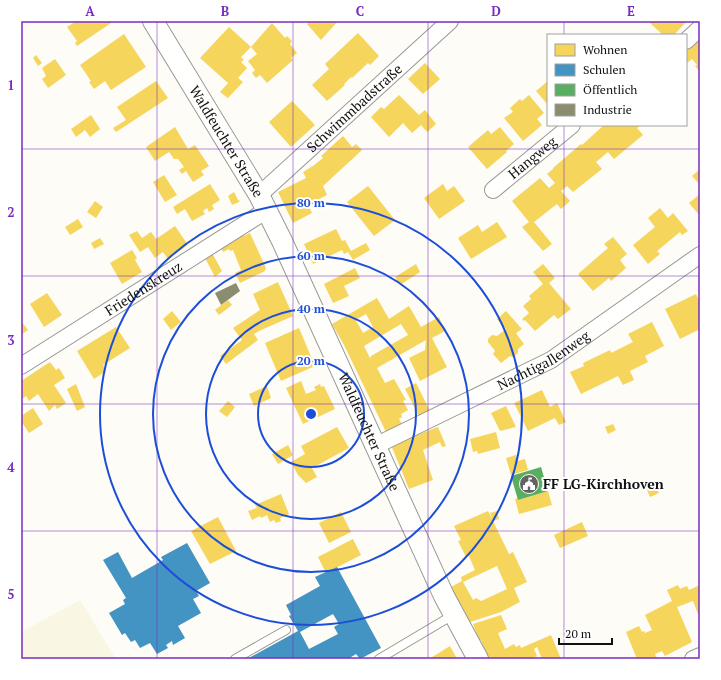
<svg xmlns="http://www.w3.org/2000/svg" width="721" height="680" font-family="'PT Serif',serif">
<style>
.farmland{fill:#f9f7e4}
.homes{fill:#f6d55c;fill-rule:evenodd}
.schools{fill:#4393c3;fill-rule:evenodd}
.public{fill:#5aae61}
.industry{fill:#8c8c6e}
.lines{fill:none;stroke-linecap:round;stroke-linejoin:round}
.service-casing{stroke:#979795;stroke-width:10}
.minor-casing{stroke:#979795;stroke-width:18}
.tertiary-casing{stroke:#979795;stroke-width:22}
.service{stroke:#fffffe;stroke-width:8}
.minor{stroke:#fffffe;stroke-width:16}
.tertiary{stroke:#fffffe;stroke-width:20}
.grid{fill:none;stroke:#7b2cbf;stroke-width:1;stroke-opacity:0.55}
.ring{fill:none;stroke:#1d4ed8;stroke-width:2}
.labels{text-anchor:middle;stroke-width:4;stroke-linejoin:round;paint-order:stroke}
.street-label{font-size:14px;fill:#111;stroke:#fff}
.poi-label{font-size:14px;font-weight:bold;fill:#111;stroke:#fff;text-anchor:start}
.centre{fill:#1d4ed8;stroke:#fff;stroke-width:2}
.ring-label{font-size:12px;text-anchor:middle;font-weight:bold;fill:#1d4ed8;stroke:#fff;stroke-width:4;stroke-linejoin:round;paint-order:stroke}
.neatline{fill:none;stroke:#7b2cbf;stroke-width:1.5}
.grid-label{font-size:13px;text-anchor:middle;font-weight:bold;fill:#7b2cbf}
</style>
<rect width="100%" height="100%" fill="#fdfcf7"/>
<polygon class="farmland" points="80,600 116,659 21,659 21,632"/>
<g class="homes">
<polygon points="76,21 114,21 77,46 75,43 77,41 67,27"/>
<polygon points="310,21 338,21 321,40 307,24"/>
<polygon points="652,21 687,21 674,35 663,35 650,23"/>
<polygon points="272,23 285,38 287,36 292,41 290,44 297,53 291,58 293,60 267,83 260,75 256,78 252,73 255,70 248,61 257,54 251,47"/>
<polygon points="229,27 251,47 241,57 244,60 241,62 247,68 238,78 243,82 228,98 220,92 228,83 200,58"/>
<polygon points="358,33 379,56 370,65 368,63 352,78 351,77 344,84 345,85 327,101 312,85 329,69 325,64"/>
<polygon points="124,34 146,67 111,90 105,81 94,89 89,82 91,81 80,65"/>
<polygon points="698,38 700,40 700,72 695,66 697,65 692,59 686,64 686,48"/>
<polygon points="36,55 42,63 38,66 33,58"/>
<polygon points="55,59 66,75 48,88 42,79 46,76 42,68"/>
<polygon points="425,63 440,79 423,94 408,79"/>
<polygon points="156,81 168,98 116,132 113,128 126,120 117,107"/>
<polygon points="548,81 548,105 536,91"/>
<polygon points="399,95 419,115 425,110 436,124 427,132 421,125 412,133 403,123 389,137 371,117 381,107 384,109"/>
<polygon points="529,95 544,113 537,119 542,125 523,141 504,118 513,112 510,108 520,99 522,101"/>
<polygon points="292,101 315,125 291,147 269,122"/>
<polygon points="91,115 100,129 90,137 85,130 76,137 71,129"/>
<polygon points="604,125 641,125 637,128 643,135 614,159 608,152 596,162 602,169 573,192 567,186 561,191 570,201 561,209 557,204 534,222 552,244 543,251 522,227 529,222 512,201 540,178 549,188 555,183 547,174 553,169 553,168 581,144 582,145"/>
<polygon points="175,127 188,149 195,145 209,166 201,171 204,175 193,182 186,171 182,174 179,170 184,167 178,159 174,159 169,152 155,161 146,147"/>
<polygon points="500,127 514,144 506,151 507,152 487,169 468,147 488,130 491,134"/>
<polygon points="343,136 352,147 356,144 362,150 323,186 327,195 308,205 312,213 293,223 278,192 306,178 303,172 313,166 323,158 321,156"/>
<polygon points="700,169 700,185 692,176"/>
<polygon points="164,175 177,195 165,202 153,182"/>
<polygon points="210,184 220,200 212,205 214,209 209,212 207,208 203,211 205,214 192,221 185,209 177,214 173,207"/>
<polygon points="443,184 447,191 454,186 465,201 439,219 424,198"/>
<polygon points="368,186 395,220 374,236 347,202"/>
<polygon points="234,192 238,200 240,201 239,202 232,205 228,196"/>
<polygon points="700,194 700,216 689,203"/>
<polygon points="95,201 103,207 96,218 87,212"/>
<polygon points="660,208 668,218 673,213 688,231 682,235 680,232 657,251 660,254 648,264 633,245 655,227 648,218"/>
<polygon points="78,219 83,227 70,235 65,227"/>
<polygon points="497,222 507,237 471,259 458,238 478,225 482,232"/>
<polygon points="175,226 188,245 168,259 163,252 155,258 148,247 140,252 129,235 137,231 142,238 151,232 156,239"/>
<polygon points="336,229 342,241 345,240 351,251 366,243 370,250 353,260 348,252 344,254 342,250 313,264 304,244"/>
<polygon points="242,233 244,236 250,233 266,268 265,271 240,283 235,273 241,270 233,250 230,251 229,249 223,252 220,247 235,240 233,237"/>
<polygon points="613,237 627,254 620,260 626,268 611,281 609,278 593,291 578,274 608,248 604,244"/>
<polygon points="100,238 104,244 94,249 91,243"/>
<polygon points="132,250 137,258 135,260 142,272 122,284 110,263"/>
<polygon points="212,253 222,271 215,277 205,258"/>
<polygon points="416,264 420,272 400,285 395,277"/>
<polygon points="543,264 555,278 549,283 571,309 558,319 554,315 535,331 525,320 524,321 522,319 529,313 523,306 531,299 529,296 543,284 533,272"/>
<polygon points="355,268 360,278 344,286 349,296 333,303 324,284"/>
<polygon points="278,282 293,316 259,331 254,334 258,340 226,364 220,356 242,340 233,328 260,310 253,294"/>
<polygon points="47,293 62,315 44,327 30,304"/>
<polygon points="696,294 700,302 700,329 680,339 665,309"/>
<path d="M377 298 389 319 409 306 421 327 439 317 445 331 432 338 447 367 420 381 409 358 425 350 426 340 377 368 385 383 394 379 406 400 403 401 408 410 401 414 402 417 399 419 404 428 388 436 344 345 332 324ZM366 314 373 327 363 333 355 319 359 318ZM401 324 408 335 371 356V357L370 358 364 346Z"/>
<polygon points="228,300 232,305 219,315 215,310"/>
<polygon points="172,311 181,322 171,330 163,319"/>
<polygon points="506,311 522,329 516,333 524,344 518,349 518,353 513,357 510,356 501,363 493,354 495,351 488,342 488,339 492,335 497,336 506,329 497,319"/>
<polygon points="21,321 28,330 21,335"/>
<polygon points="652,322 664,346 645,356 648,362 630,371 634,380 623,385 618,376 581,394 570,372 584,366 583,363 610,350 611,353 633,342 628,334"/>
<polygon points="116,327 130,348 103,365 106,371 94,379 77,351"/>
<polygon points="299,328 315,366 281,381 265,343"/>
<polygon points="50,362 56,370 59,368 65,378 54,385 66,403 57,409 55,405 49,411 38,394 29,401 26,396 22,399 21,397 21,392 22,391 21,389 21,381"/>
<polygon points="301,381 306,394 316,390 314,387 320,384 321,387 324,386 335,409 303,424 286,388"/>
<polygon points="416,383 432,415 421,420 405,389"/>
<polygon points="76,384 85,407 77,411 67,389"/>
<polygon points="267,386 271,398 254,406 249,394"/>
<polygon points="542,390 550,407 557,403 566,422 559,425 555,418 528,431 514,403"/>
<polygon points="228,401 235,407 227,417 219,411"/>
<polygon points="506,406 516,427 500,431 491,413"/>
<polygon points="33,408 43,424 29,433 23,424 21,425 21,416"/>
<polygon points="613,424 616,430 608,434 605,427"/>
<polygon points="337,427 349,448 312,468 317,477 306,483 298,475 291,462 305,454 301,446"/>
<polygon points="438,427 446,446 442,447 440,442 423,450 433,480 409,489 391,445"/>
<polygon points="496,432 500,448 478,454 477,451 473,452 470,439"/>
<polygon points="288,445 293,455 278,464 272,454"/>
<polygon points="516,455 517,461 525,459 528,470 511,475 506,458"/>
<polygon points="654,482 659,493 650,497 645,485"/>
<polygon points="548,491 552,505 519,514 515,499 518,498 518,500"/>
<polygon points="281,494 289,514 280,518 281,521 276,523 274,520 270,522 267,515 261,518 260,516 252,520 248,511 257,508 255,505"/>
<path d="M488 511 493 521 490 513 497 511 499 519 493 521 509 554 513 552 527 582 514 588 520 602 501 612 470 622 451 587 462 581 461 577 475 570 469 556 466 557 458 541 461 540 454 526ZM497 566 507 589 481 601 476 598 473 600 463 582Z"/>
<polygon points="341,512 351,532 329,543 319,523"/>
<polygon points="218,517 236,551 210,564 191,531"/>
<polygon points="582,522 588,536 560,548 554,535"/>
<polygon points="353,539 361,555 326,573 318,557"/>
<polygon points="678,585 680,589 687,586 689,590 700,585 700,613 698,614 693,601 677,607 692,642 665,656 662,651 655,654 657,658 656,659 637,659 626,632 639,626 642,632 644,631 645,633 652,630 645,615 672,601 667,590"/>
<polygon points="501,615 507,629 498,633 505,649 514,644 516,647 520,645 521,648 551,635 561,659 542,659 537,647 534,649 537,656 531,659 488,659 481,640 479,641 473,624"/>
<polygon points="450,646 457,659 429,659"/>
</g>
<g class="schools">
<polygon points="187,543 210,583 196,591 199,596 193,599 201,613 178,626 185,638 173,645 172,641 166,645 168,648 157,654 150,643 140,648 135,640 131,642 125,633 122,635 109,613 125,604 123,600 126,598 103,560 118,552 132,578 163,560 161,557"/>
<path d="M337 567 381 648 360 659 356 654 348 659H247L298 631 289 616 291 615 286 605 320 586 315 577ZM333 614 339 624 334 627 338 634 309 649 300 632Z"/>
</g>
<polygon class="public" points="541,467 548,491 518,500 511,476"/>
<polygon class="industry" points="236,283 240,291 221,305 215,293"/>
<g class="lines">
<defs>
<g id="service">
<polyline points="235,659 286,630"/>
<polyline points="379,659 453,615"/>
</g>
<g id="minor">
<polyline points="686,41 700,28"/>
<path id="s1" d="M493 190 572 125"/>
<path id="s2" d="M259 195 450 21"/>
<path id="s3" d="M21 366 267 210"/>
<path id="s4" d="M375 446 551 360 700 255"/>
<polyline points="693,659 700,656"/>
</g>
<g id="tertiary">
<path id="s5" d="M153 21 259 195 282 241 444 596 478 659"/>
</g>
</defs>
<use href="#service" class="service-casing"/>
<use href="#minor" class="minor-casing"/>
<use href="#tertiary" class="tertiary-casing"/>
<use href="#service" class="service"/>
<use href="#minor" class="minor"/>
<use href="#tertiary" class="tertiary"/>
</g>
<path class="grid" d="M157 21V659M293 21V659M428 21V659M564 21V35M564 125V659M21 149H700M21 276H700M21 404H700M21 531H700"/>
<g class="ring">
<circle cx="311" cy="414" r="53"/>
<circle cx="311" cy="414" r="105"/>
<circle cx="311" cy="414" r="158"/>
<circle cx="311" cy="414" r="211"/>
</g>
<defs>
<symbol id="civic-disc" viewBox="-11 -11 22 22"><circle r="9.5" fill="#646362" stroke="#fff"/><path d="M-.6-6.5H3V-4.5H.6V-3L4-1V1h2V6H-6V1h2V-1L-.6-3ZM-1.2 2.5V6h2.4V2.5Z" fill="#fff"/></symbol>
</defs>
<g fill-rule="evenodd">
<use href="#civic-disc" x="518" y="473" width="22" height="22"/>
</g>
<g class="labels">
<g class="street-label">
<text dy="5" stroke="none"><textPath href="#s2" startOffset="129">Schwimmbadstraße</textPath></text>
<text dy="5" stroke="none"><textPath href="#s5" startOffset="141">Waldfeuchter Straße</textPath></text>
<text dy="5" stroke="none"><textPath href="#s1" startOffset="51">Hangweg</textPath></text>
<text dy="5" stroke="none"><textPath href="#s3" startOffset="145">Friedenskreuz</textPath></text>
<text dy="5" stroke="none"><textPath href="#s4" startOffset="189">Nachtigallenweg</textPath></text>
<text dy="5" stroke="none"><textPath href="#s5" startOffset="465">Waldfeuchter Straße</textPath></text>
</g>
<g class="poi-label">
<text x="543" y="489">FF LG-Kirchhoven</text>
</g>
</g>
<circle cx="311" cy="414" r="6" class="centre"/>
<g class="ring-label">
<text x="311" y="207">80 m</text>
<text x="311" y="260">60 m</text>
<text x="311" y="313">40 m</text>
<text x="311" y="365">20 m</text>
</g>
<rect width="721" height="680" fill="none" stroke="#ffffff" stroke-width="44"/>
<rect x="547" y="34" width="140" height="92" fill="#ffffff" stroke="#a0a0a0"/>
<rect x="555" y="44" width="20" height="12" fill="#f6d55c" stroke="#a0a0a0"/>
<text x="583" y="54" font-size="12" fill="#111111">Wohnen</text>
<rect x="555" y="64" width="20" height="12" fill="#4393c3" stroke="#a0a0a0"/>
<text x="583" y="74" font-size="12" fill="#111111">Schulen</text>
<rect x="555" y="84" width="20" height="12" fill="#5aae61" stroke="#a0a0a0"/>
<text x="583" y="94" font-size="12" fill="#111111">Öffentlich</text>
<rect x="555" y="104" width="20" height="12" fill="#8c8c6e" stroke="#a0a0a0"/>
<text x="583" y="114" font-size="12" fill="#111111">Industrie</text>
<path d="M559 638v6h53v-6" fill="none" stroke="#111111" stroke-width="2"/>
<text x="565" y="638" font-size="12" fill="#111111" stroke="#ffffff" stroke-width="3" paint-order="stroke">20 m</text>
<rect x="22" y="22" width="677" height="636" class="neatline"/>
<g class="grid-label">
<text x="90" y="16">A</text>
<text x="225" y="16">B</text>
<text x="360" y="16">C</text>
<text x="496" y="16">D</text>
<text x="631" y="16">E</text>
<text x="11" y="90">1</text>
<text x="11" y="217">2</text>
<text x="11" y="345">3</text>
<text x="11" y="472">4</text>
<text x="11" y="599">5</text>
</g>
</svg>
